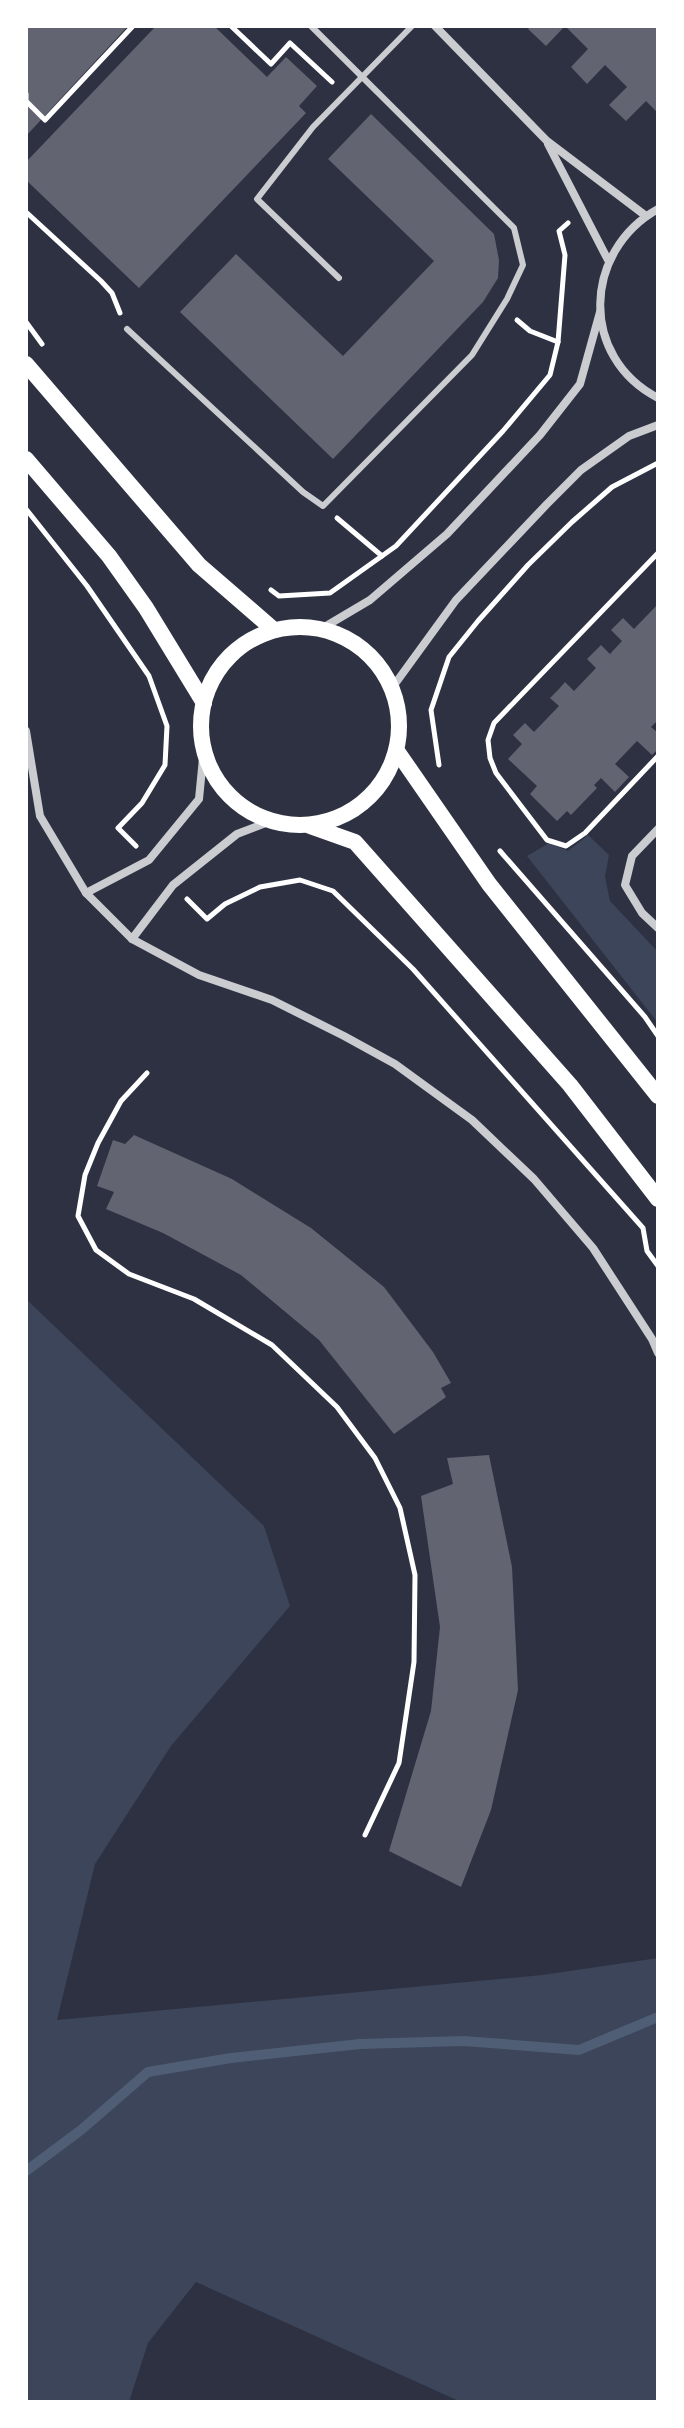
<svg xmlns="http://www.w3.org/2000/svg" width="684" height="2428" font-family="Bitter,serif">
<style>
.green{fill:#3c4559}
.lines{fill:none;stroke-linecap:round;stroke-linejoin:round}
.stream{stroke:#4f5d75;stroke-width:10}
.building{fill:#626471}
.path{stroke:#fff;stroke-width:5}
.service{stroke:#caccd0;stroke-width:6}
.minor{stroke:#caccd0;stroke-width:8}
.secondary{stroke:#fff;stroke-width:16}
</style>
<rect width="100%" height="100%" fill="#2d3142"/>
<g class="green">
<polygon points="588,835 609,855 605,877 610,901 658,952 658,1023 527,856 549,843 568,851"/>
<polygon points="26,1299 264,1526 290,1606 171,1746 95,1864 57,2020 542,1975 658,1958 658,2402 461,2402 196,2282 148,2343 129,2402 26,2402"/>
</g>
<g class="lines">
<polyline class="stream" points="26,2171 81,2130 148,2072 231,2058 360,2044 464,2041 579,2050 658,2017"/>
</g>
<g class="building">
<polygon points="26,26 128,26 26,136"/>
<polygon points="156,26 214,26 267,77 286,57 317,86 299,106 306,113 139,288 26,180 26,162"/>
<polygon points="531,26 658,26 658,113 646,101 626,121 609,105 627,87 605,65 587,84 571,67 588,49 565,26 546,46 528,29"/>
<polygon points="371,114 494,234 499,260 498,278 483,302 333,459 180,312 236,254 343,356 434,261 328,159"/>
<polygon points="658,604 658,720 651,727 658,733 658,749 652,755 637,741 615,764 629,777 615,792 601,778 594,785 597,788 571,815 567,811 557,821 530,794 537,786 508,759 522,744 513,735 525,723 534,732 559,706 550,698 559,689 565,682 574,691 596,668 587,659 601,645 610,654 622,641 611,630 623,618 634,629"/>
<polygon points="134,1135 232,1179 311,1228 384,1287 433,1352 451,1383 441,1388 446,1397 394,1434 319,1340 241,1275 163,1233 106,1209 114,1192 97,1186 113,1140 125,1144"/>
<polygon points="489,1455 512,1567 518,1690 491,1810 461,1887 389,1851 431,1711 440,1627 421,1496 453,1484 447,1458"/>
</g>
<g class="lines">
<g class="path">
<polyline points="231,26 271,64 290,43 332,82"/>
<polyline points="26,94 26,101 45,120 133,26"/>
<polyline points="26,212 101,281 112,293 120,313"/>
<polyline points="517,320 530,331 558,342"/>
<polyline points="26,322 42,344"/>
<polyline points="26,509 87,586 149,676 167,726 165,765 142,803 118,828 136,846"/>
<polyline points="337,518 382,556"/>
<polyline points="658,553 494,723 488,740 490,758 496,773 547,840 566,846 585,833 658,756"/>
<polyline points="271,590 279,596 330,593 396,546 503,431 550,375 558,342 565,255 559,231 568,223"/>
<polyline points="439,765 431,710 449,657 478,621 528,565 572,522 612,487 658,463"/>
<polyline points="500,851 645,1017 658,1036"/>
<polyline points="187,899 207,919 225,904 260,887 300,880 333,891 413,969 643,1228 647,1251 658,1266"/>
<polyline points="147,1073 121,1101 98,1143 85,1175 78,1216 96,1250 129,1274 194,1299 272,1345 337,1407 375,1458 400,1508 415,1575 414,1662 399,1763 365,1835"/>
</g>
<g class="service">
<polyline points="339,278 257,199 313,127 412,26"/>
<polyline points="127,329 303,492 323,506 472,355 507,299 523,265 514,228 311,26"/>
</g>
<g class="minor">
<polyline points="435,26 547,141 646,216"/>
<polyline points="548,144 608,260"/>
<path d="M658 209C583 251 579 357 658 398"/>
<polyline points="321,629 370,600 447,534 540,435 580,384 600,312"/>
<polyline points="392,688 456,600 547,504 581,470 629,436 658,425"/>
<polyline points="26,731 40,816 86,893 132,939 199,975 272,1000 344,1036 395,1064 472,1120 534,1179 593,1248 652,1339 658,1353"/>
<polyline points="658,829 632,856 625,885 642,913 658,928"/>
<polyline points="86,893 149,860 199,799 204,748"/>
<polyline points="132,939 173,885 237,834 271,821"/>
</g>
<g class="secondary">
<polyline points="26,364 199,565 274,630"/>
<polyline points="26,459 109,556 146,608 204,703"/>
<circle cx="300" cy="726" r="99"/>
<polyline points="397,751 489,884 658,1096"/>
<polyline points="310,826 355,842 570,1085 658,1199"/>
</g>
</g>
<rect width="684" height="2428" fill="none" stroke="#ffffff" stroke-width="56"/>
</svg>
